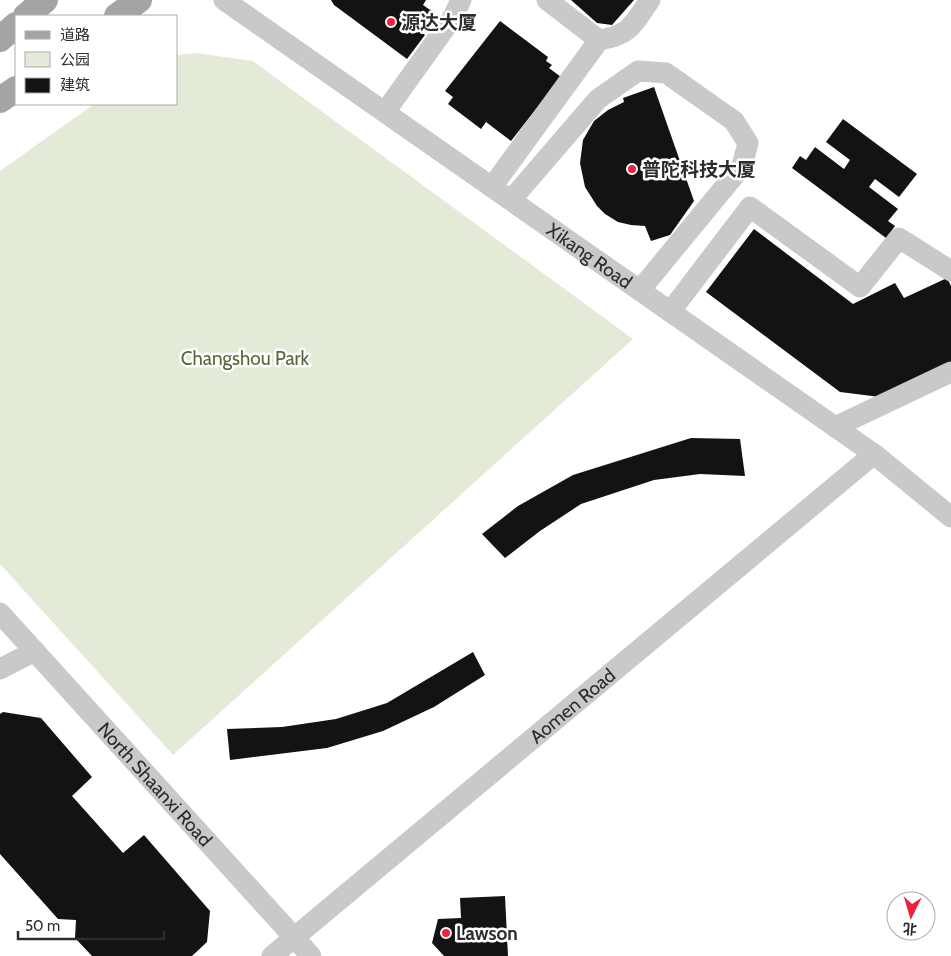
<svg xmlns="http://www.w3.org/2000/svg" width="951" height="956" font-family="Cabin,'Noto Sans SC',sans-serif">
<style>
.green{fill:#e3ebd8}
.building{fill:#131313}
.lines{fill:none;stroke-linecap:round;stroke-linejoin:round}
.minor{stroke:#c9c9c9;stroke-width:21}
.major{stroke:#a4a4a4;stroke-width:26}
.poi-dot{fill:#ee223e;stroke:#fff;stroke-width:2}
.labels{text-anchor:middle;stroke-width:5;stroke-linejoin:round;paint-order:stroke}
.poi-label{font-size:19px;font-weight:bold;fill:#2c2c2c;stroke:#fff;text-anchor:start}
.street-label{font-size:19px;fill:#2c2c2c;stroke:#fff}
.park-label{font-size:19px;fill:#526937;stroke:#fff}
</style>
<rect width="100%" height="100%" fill="#fff"/>
<polygon class="green" points="196,53 253,61 633,339 173,755 0,564 0,171 94,104 176,104 176,55"/>
<g class="building">
<polygon points="331,0 426,0 423,5 433,12 420,31 425,35 407,59 334,5"/>
<polygon points="571,0 634,0 612,25 597,23"/>
<polygon points="500,21 548,57 546,61 552,65 549,68 561,77 511,141 486,122 481,129 448,104 453,97 445,91"/>
<polygon points="654,87 694,201 670,235 651,241 645,226 631,225 618,222 605,214 597,206 585,187 580,163 583,140 594,121 608,110 624,102 623,98"/>
<polygon points="843,119 917,174 899,197 875,179 869,187 898,209 888,221 895,226 886,238 792,168 800,156 806,160 815,147 844,169 850,160 826,142"/>
<polygon points="754,229 853,304 895,283 904,298 947,278 951,286 951,363 880,397 840,392 706,292"/>
<polygon points="691,438 740,439 745,476 700,474 654,480 581,504 540,531 505,558 482,534 518,506 573,475"/>
<polygon points="473,652 485,675 434,707 383,731 327,748 230,760 227,729 282,727 336,719 387,703"/>
<polygon points="3,712 41,718 92,777 72,796 123,853 144,835 210,911 207,942 192,956 92,956 75,938 76,920 58,919 0,854 0,714"/>
<polygon points="505,896 508,956 444,956 432,943 438,919 461,918 460,898"/>
</g>
<g class="lines">
<g class="minor">
<path id="s1" d="M224 0 874 454 951 517"/>
<polyline points="547,0 599,40"/>
<polyline points="385,112 453,17 461,0"/>
<path d="M492 187 599 40C631 35 633 24 650 0"/>
<polyline points="511,200 598,99 638,71 666,73 734,121 748,143 742,166 640,290"/>
<polyline points="670,312 750,207 860,287 899,238 951,271"/>
<polyline points="835,427 951,372"/>
<path id="s2" d="M0 613 311 956"/>
<polyline points="0,669 35,651"/>
<path id="s3" d="M272 956 874 454"/>
</g>
<g class="major">
<polyline points="26,16 45,0"/>
<polyline points="117,16 139,0"/>
<polyline points="0,39 16,25"/>
<polyline points="0,100 16,89"/>
</g>
</g>
<g class="poi-dot">
<circle cx="391" cy="22" r="5"/>
<circle cx="632" cy="169" r="5"/>
<circle cx="446" cy="933" r="5"/>
</g>
<g class="labels">
<g class="poi-label">
<text x="401" y="29">源达大厦</text>
<text x="642" y="176">普陀科技大厦</text>
<text x="456" y="940">Lawson</text>
</g>
<g class="street-label">
<text dy="7" stroke="none"><textPath href="#s1" startOffset="446">Xikang Road</textPath></text>
<text dy="7" stroke="none"><textPath href="#s3" startOffset="391">Aomen Road</textPath></text>
<text dy="7" stroke="none"><textPath href="#s2" startOffset="231">North Shaanxi Road</textPath></text>
</g>
<g class="park-label">
<text x="245" y="365">Changshou Park</text>
</g>
</g>
<rect x="15" y="15" width="162" height="90" fill="#ffffff" stroke="#ababab"/>
<rect x="25" y="31" width="25" height="8" fill="#a4a4a4" stroke="#ababab"/>
<text x="60" y="40" font-size="15" fill="#2c2c2c">道路</text>
<rect x="25" y="52" width="25" height="15" fill="#e3ebd8" stroke="#ababab"/>
<text x="60" y="65" font-size="15" fill="#2c2c2c">公园</text>
<rect x="25" y="78" width="25" height="15" fill="#131313" stroke="#ababab"/>
<text x="60" y="90" font-size="15" fill="#2c2c2c">建筑</text>
<g transform="translate(911 916) rotate(185)"><circle r="24" fill="#ffffff" stroke="#ababab"/>
<path d="M0-4L9 19L0 12L-9 19Z" fill="#ee223e"/>
<text y="-8" font-size="14" font-weight="bold" text-anchor="middle" fill="#2c2c2c">北</text>
</g>
<path d="M18 931v8h146v-8" fill="none" stroke="#2c2c2c" stroke-width="2.5"/>
<text x="25" y="931" font-size="15" fill="#2c2c2c" stroke="#ffffff" stroke-width="4" paint-order="stroke">50 m</text>
</svg>
